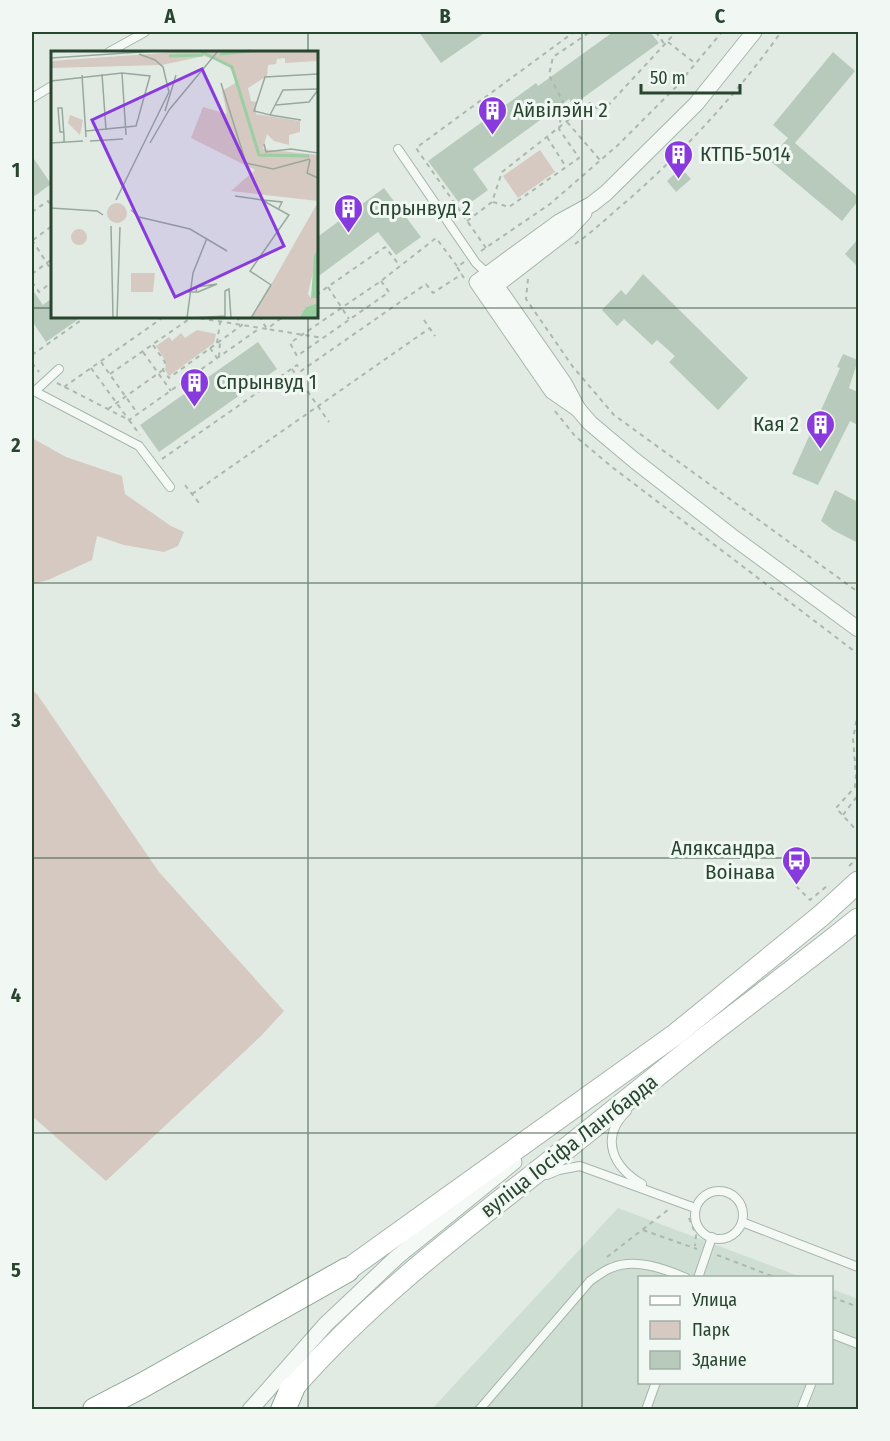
<svg xmlns="http://www.w3.org/2000/svg" width="890" height="1441" font-family="'Fira Sans Condensed',sans-serif">
<style>
.built{fill:#cfded2}
.green{fill:#d6c9c2}
.building{fill:#b8cabc}
.lines{fill:none;stroke-linecap:round;stroke-linejoin:round}
.service-casing{stroke:#a6b6aa;stroke-width:10}
.minor-casing{stroke:#a6b6aa;stroke-width:17}
.secondary-casing{stroke:#a6b6aa;stroke-width:23}
.trunk-casing{stroke:#87a48e;stroke-width:26}
.path{stroke:#abb8ae;stroke-width:2;stroke-dasharray:4.5 4.5;stroke-linecap:butt}
.service{stroke:#f5f9f6;stroke-width:8}
.minor{stroke:#f5f9f6;stroke-width:15}
.secondary{stroke:#fff;stroke-width:21}
.trunk{stroke:#fff;stroke-width:24}
.grid{fill:none;stroke:#28452f;stroke-width:1.5;stroke-opacity:0.55}
.labels{text-anchor:middle;stroke-width:6;stroke-linejoin:round;paint-order:stroke}
.poi-label{font-size:21px;fill:#28452f;stroke:#f1f8f3;text-anchor:start}
.street-label{font-size:21px;fill:#28452f;stroke:#f1f8f3}
.inset-river{fill:none;stroke:#99cfa1;stroke-width:3}
.inset-road{fill:none;stroke:#97a99c;stroke-width:1.5}
.view{fill:#883add;fill-opacity:0.15;stroke:#883add;stroke-width:3}
.inset-edge{fill:none;stroke:#28452f;stroke-width:3}
.neatline{fill:none;stroke:#28452f;stroke-width:2}
.grid-label{font-size:20px;text-anchor:middle;font-weight:bold;fill:#28452f}
</style>
<rect width="100%" height="100%" fill="#e1ebe4"/>
<polygon class="built" points="618,1208 801,1277 640,1278 640,1382 832,1382 832,1289 858,1299 858,1409 431,1410"/>
<g class="green">
<polygon points="540,150 555,172 518,198 503,176"/>
<polygon points="197,330 216,334 214,343 169,376 165,370 166,362 156,346 169,337 172,341 181,333 185,338"/>
<polygon points="32,438 66,457 122,476 125,494 171,526 184,532 178,546 164,552 124,545 97,536 92,560 48,580 32,584"/>
<polygon points="32,690 37,694 159,872 284,1011 261,1036 106,1181 32,1116"/>
</g>
<g class="building">
<polygon points="419,32 486,32 441,63"/>
<polygon points="613,32 650,32 659,43 573,105 569,99 473,169 488,190 463,208 428,161 536,83 538,86"/>
<polygon points="833,52 855,71 795,143 858,197 858,201 842,221 769,160 788,138 773,125"/>
<polygon points="32,156 51,184 32,198"/>
<polygon points="681,168 691,179 676,192 667,181"/>
<polygon points="384,188 421,237 396,255 378,232 316,278 316,238"/>
<polygon points="858,239 858,267 845,254"/>
<polygon points="643,274 748,378 718,410 669,362 675,356 657,340 652,345 624,319 617,326 602,310 621,290 626,295"/>
<polygon points="32,289 43,305 52,298 52,316 83,316 46,342 32,321"/>
<polygon points="258,342 277,369 159,452 140,425"/>
<polygon points="843,354 858,360 849,388 858,392 858,425 850,421 818,485 792,474 840,368 837,367"/>
<polygon points="835,490 858,502 858,543 833,530 821,521"/>
</g>
<g class="lines">
<defs>
<g id="service">
<polyline points="109,52 145,32"/>
<polyline points="32,98 52,86"/>
<polyline points="398,149 476,263 488,274"/>
<polyline points="32,390 139,446 170,487"/>
<polyline points="35,391 59,369"/>
<path d="M627 1111C599 1138 613 1167 642 1184"/>
<polyline points="547,1175 559,1170 580,1166 695,1208"/>
<circle cx="719" cy="1215" r="24"/>
<polyline points="742,1222 858,1267"/>
<polyline points="698,1278 712,1237"/>
<polyline points="832,1334 858,1344"/>
<path d="M479 1410 590 1281C596 1277 603 1271 611 1268 635 1258 663 1268 686 1278"/>
<polyline points="646,1410 656,1382"/>
<polyline points="801,1410 812,1382"/>
</g>
<g id="minor">
<polyline points="488,274 564,383 578,409 590,423 634,460 730,535 858,629"/>
<polyline points="489,291 568,230 584,213"/>
<polyline points="578,409 552,391 477,282 559,222 592,204 606,193 696,104 754,32"/>
<polyline points="250,1410 326,1324 397,1257 514,1162"/>
</g>
<g id="secondary">
<polyline points="347,1270 676,1034 822,915 858,882"/>
<path d="M292 1389C364 1306 447 1242 533 1175 593 1128 651 1080 711 1033 760 995 810 958 858 919"/>
</g>
<g id="trunk">
<polyline points="95,1410 143,1385 347,1270"/>
<polyline points="283,1410 292,1389"/>
</g>
</defs>
<use href="#service" class="service-casing"/>
<use href="#minor" class="minor-casing"/>
<use href="#secondary" class="secondary-casing"/>
<use href="#trunk" class="trunk-casing"/>
<g class="path">
<polyline points="656,32 665,45"/>
<polyline points="668,42 696,64"/>
<polyline points="567,122 600,160"/>
<polyline points="547,137 566,167"/>
<polyline points="493,202 509,207 579,158 559,129 563,102 549,75 553,57 590,32"/>
<polyline points="32,212 48,201 52,207"/>
<polyline points="467,221 492,202 502,172 590,103 602,112 676,32"/>
<polyline points="32,240 52,271"/>
<polyline points="33,240 52,226"/>
<path d="M575 244C594 231 610 215 628 200 685 150 737 94 781 32"/>
<polyline points="486,248 416,148 574,32"/>
<polyline points="481,251 550,204 618,145 675,88 722,32"/>
<polyline points="464,262 457,267 464,278"/>
<polyline points="32,274 52,259"/>
<polyline points="528,279 526,299 573,367 614,415 858,592"/>
<polyline points="381,281 389,292 297,356 290,343 381,281 436,238 457,266"/>
<polyline points="32,282 39,292 52,282"/>
<polyline points="328,287 349,319"/>
<polyline points="316,295 385,247 400,266"/>
<polyline points="259,316 267,329 323,338"/>
<polyline points="424,320 435,336"/>
<polyline points="217,343 221,316"/>
<polyline points="153,345 165,362 163,370 169,378 242,325 236,316"/>
<polyline points="210,348 217,358"/>
<polyline points="143,352 171,391"/>
<polyline points="32,355 87,316"/>
<polyline points="219,357 220,342"/>
<polyline points="101,362 138,414"/>
<polyline points="32,363 39,372"/>
<polyline points="91,368 129,420 260,328"/>
<polyline points="292,369 329,422"/>
<polyline points="110,374 192,317 267,329 284,316"/>
<polyline points="57,383 129,420 140,435"/>
<polyline points="64,387 165,316"/>
<polyline points="108,409 163,370"/>
<polyline points="555,411 575,436 612,467 858,654"/>
<polyline points="162,459 297,365 301,371 426,284 433,293 462,274"/>
<polyline points="185,485 199,503"/>
<polyline points="192,494 430,328"/>
<polyline points="858,712 853,739 856,775 855,787 836,808 858,832"/>
<polyline points="843,815 858,795"/>
<polyline points="849,866 858,858"/>
<polyline points="796,886 810,900 827,886"/>
<polyline points="689,1218 696,1235 695,1246"/>
<polyline points="643,1230 697,1249"/>
<polyline points="717,1255 777,1278"/>
<polyline points="607,1257 669,1209"/>
<polyline points="832,1297 858,1307"/>
</g>
<use href="#service" class="service"/>
<use href="#minor" class="minor"/>
<use href="#secondary" class="secondary"/>
<use href="#trunk" class="trunk"/>
</g>
<path class="grid" d="M308 32V52M582 32V1410M32 308H52M316 308H858M308 316V1410M32 583H858M32 858H858M32 1133H858"/>
<defs>
<symbol id="building-pin" viewBox="-11 -11 22 30"><path d="M0 17L-7.5 6A9.5 9.5 0 1 1 7.5 6Z" fill="#883add" stroke="#f1f8f3"/><path d="M-4-6H4V6H1V3H-1V6H-4ZM-2.5-4.3h1.7v1.8h-1.7ZM.8-4.3h1.7v1.8H.8ZM-2.5-1h1.7V.8h-1.7ZM.8-1h1.7V.8H.8Z" fill="#fff"/></symbol>
<symbol id="bus-pin" viewBox="-11 -11 22 30"><path d="M0 17L-7.5 6A9.5 9.5 0 1 1 7.5 6Z" fill="#883add" stroke="#f1f8f3"/><path d="M-5-6H5V4H4V6H2V4H-2V6H-4V4H-5ZM-3.5-4V0h7V-4ZM-3.5 1.2v1.5H-2V1.2ZM2 1.2v1.5H3.5V1.2Z" fill="#fff"/></symbol>
</defs>
<g fill-rule="evenodd">
<use href="#building-pin" x="476" y="94" width="33" height="45"/>
<use href="#building-pin" x="662" y="138" width="33" height="45"/>
<use href="#building-pin" x="332" y="192" width="33" height="45"/>
<use href="#building-pin" x="178" y="366" width="33" height="45"/>
<use href="#building-pin" x="804" y="408" width="33" height="45"/>
<use href="#bus-pin" x="780" y="844" width="33" height="45"/>
</g>
<g class="labels">
<g class="poi-label">
<text x="513" y="117">Айвілэйн 2</text>
<text x="700" y="161">КТПБ-5014</text>
<text x="369" y="215">Спрынвуд 2</text>
<text x="216" y="389">Спрынвуд 1</text>
<text x="799" y="431" text-anchor="end">Кая 2</text>
<text x="775" y="855" text-anchor="end">Аляксандра<tspan x="775" dy="24">Воінава</tspan></text>
</g>
<g class="street-label">
<text transform="translate(569 1146) rotate(-38)" y="7">вуліца Іосіфа Лангбарда</text>
</g>
</g>
<g transform="translate(51 51)">
<rect width="267" height="267" fill="#e1ebe4"/>
<path d="M139 0H267V10L234 12V7L226 8 225 13 217 14 216 25 197 37 200 50 205 51V63L249 70V81L238 84V94L223 90 216 83 212 98 267 104V150L180 140 204 119 140 87 152 56 176 63 171 40 186 31 177 13 153 5 111 14 0 17V10ZM19 64 32 69 29 84 17 72ZM267 151V198L257 243 260 247H267V252L255 256 248 267H201ZM56 162a10 10 0 1 1 20 0a10 10 0 1 1-20 0ZM20 186a8 8 0 1 1 16 0a8 8 0 1 1-16 0ZM80 222H104L102 241H80Z" fill="#d6c9c2"/>
<path d="M267 198V247H260L263 205ZM267 252V267H248L255 256Z" fill="#99cfa1"/>
<path class="inset-river" d="M149 0 181 16 208 104 258 105M169 3 200 0M118 5 152 4"/>
<path class="inset-road" d="M88 3 104 9 112 16 118 41M0 7 105 0M71 22 75 84M51 23 55 79M267 23 214 26 203 60 219 64 232 39 267 38M31 24 35 86M0 30 71 22 99 25 85 75 35 80M170 32 195 112 222 118 259 108M225 54 258 51 267 39M118 59 167 0M114 60 125 24M219 64 250 69M13 81H9L7 57H11L13 85V91M39 90 72 88M0 92 32 90M99 92 118 59M213 93 215 101 240 98 267 102M259 109 256 122 267 127M184 145 211 149 238 164 199 220 220 234 200 267M65 149 118 41M212 149 231 151 227 159M0 157 46 160 52 164M80 159 88 166 139 178 176 200M60 175 62 267M137 241H147L166 233 146 236 145 241M66 267 69 176M136 267 142 222 156 187M141 267 174 265M174 267V240L178 238 180 267"/>
<path class="view" d="M151 18 233 195 124 246 41 69Z"/>
<rect width="267" height="267" class="inset-edge"/>
</g>
<rect width="890" height="1441" fill="none" stroke="#f1f8f3" stroke-width="66"/>
<rect x="638" y="1276" width="195" height="108" fill="#f1f8f3" stroke="#a1b0a5" stroke-width="1.5"/>
<rect x="650" y="1296" width="30" height="9" fill="#ffffff" stroke="#a1b0a5" stroke-width="1.5"/>
<text x="692" y="1306" font-size="18" fill="#28452f">Улица</text>
<rect x="650" y="1321" width="30" height="18" fill="#d6c9c2" stroke="#a1b0a5" stroke-width="1.5"/>
<text x="692" y="1336" font-size="18" fill="#28452f">Парк</text>
<rect x="650" y="1351" width="30" height="18" fill="#b8cabc" stroke="#a1b0a5" stroke-width="1.5"/>
<text x="692" y="1366" font-size="18" fill="#28452f">Здание</text>
<path d="M641 84v9h99v-9" fill="none" stroke="#28452f" stroke-width="3"/>
<text x="650" y="84" font-size="18" fill="#28452f" stroke="#f1f8f3" stroke-width="4.5" paint-order="stroke">50 m</text>
<rect x="33" y="33" width="824" height="1375" class="neatline"/>
<g class="grid-label">
<text x="170" y="23">A</text>
<text x="445" y="23">B</text>
<text x="720" y="23">C</text>
<text x="16" y="177">1</text>
<text x="16" y="452">2</text>
<text x="16" y="727">3</text>
<text x="16" y="1002">4</text>
<text x="16" y="1277">5</text>
</g>
</svg>
